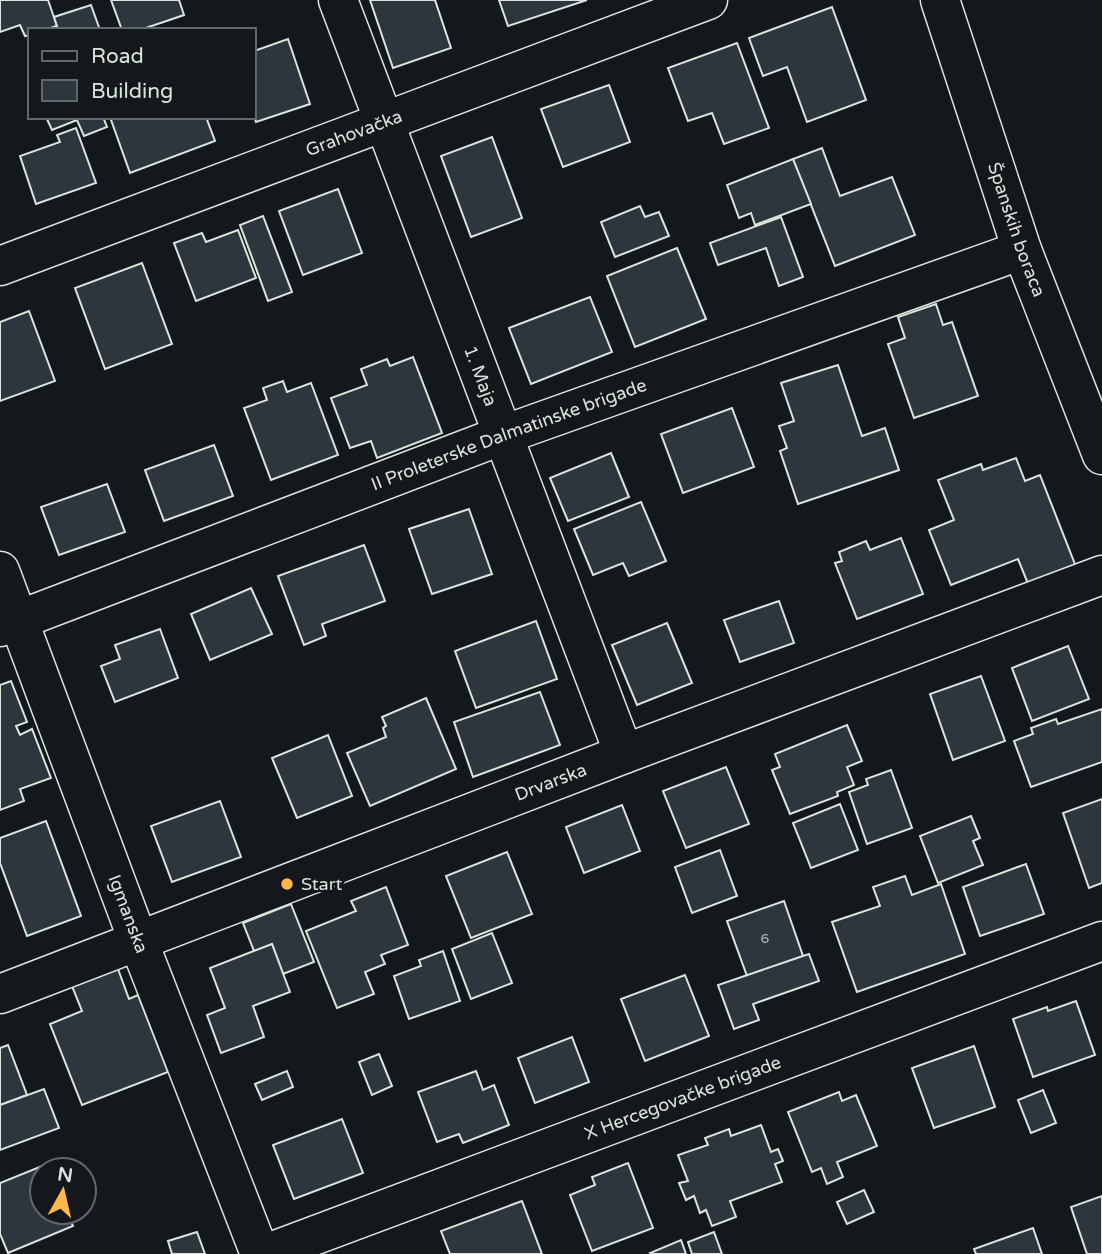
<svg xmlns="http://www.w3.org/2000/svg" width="1102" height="1254" font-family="'Varela Round',sans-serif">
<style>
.building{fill:#2c363c;stroke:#d8e6dc;stroke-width:2}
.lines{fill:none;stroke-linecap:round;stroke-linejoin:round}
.minor-casing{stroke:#d8e6dc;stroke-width:41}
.major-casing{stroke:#d8e6dc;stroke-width:41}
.minor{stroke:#14181c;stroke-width:38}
.major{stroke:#14181c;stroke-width:38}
.poi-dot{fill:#ffb74d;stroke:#14181c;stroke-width:2.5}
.labels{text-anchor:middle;stroke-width:5;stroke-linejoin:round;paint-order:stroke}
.number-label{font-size:14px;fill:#adbab4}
.street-label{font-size:18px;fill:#d8e6dc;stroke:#14181c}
.poi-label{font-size:18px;fill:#d8e6dc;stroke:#14181c;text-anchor:start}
</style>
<rect width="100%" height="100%" fill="#14181c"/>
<g class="building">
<polygon points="0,0 48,0 57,26 45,30 30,30 30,35 25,36 20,25 0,32"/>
<polygon points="111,0 179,0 184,15 140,30 122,30"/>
<polygon points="370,0 435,0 451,48 393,68"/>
<polygon points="499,0 587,0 508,26"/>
<polygon points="91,5 100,30 45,30 57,26 54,17"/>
<polygon points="832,7 866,100 807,122 787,67 763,76 749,38"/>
<polygon points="288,39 310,104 256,122 254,116 254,51"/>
<polygon points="737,43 769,128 724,144 712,113 688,121 668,68"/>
<polygon points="609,85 630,142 563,167 541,109"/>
<polygon points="46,117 103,117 107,127 84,136 77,120 52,130"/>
<polygon points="110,117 206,117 215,141 130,173"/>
<polygon points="76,128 96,183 36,204 20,156 60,142 57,135"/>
<polygon points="492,137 522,218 471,237 441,156"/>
<polygon points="822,148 840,196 892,177 915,235 835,266 793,159"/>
<polygon points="793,159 811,204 755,225 751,213 739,218 727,185"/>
<polygon points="338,189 362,253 303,275 279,211"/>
<polygon points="640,206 645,217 659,212 669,236 615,257 601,222"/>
<polygon points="263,216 292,292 268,301 240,225"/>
<polygon points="781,217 803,277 779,286 766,248 718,265 710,243"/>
<polygon points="238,230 256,278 196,301 174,243 202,233 206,242"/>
<polygon points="677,248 706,319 635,347 607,276"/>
<polygon points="142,263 172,344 105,369 75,288"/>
<polygon points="590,297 612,352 531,384 509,328"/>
<polygon points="936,304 943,325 952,322 978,396 914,418 888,344 905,338 898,317"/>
<polygon points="29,311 55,381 0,401 0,322"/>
<polygon points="413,357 442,433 377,458 371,441 350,448 331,398 367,385 361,369 387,359 390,366"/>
<polygon points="838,365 862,436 885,428 899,470 798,504 780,451 787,448 779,426 794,421 781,383"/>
<polygon points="283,381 287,392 311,383 338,455 271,480 244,408 267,400 263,388"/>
<polygon points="732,408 754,467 683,493 661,434"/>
<polygon points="214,445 233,496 164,521 145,470"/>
<polygon points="611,453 629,497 568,521 550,478"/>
<polygon points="1016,458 1025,481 1040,475 1078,572 1031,591 1018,559 951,585 929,530 954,520 938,480 981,464 983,470"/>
<polygon points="107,484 125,532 59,555 41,507"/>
<polygon points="641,502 666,561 629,576 623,563 593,575 574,529"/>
<polygon points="469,509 492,574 432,594 409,529"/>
<polygon points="901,538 923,594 857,619 835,563 842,561 839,552 866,541 870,550"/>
<polygon points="364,545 385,601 322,624 326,636 304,645 278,576"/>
<polygon points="251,588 272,634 210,660 191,614"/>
<polygon points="779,601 794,643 740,662 724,620"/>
<polygon points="536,621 557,679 476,708 455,651"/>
<polygon points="667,623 692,683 637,705 612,645"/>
<polygon points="160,629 178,678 115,702 101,666 120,659 115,645"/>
<polygon points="1068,646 1089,699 1032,721 1012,668"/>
<polygon points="981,676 1005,741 953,760 930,694"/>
<polygon points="11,681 27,722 16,726 20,735 32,729 51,778 20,789 24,801 0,810 0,685"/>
<polygon points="540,692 560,745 473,777 454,722"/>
<polygon points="426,698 456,769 370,806 347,753 386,737 383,728 386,726 382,717"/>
<polygon points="1102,709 1102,762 1031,787 1014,741 1033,734 1031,728 1056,719 1058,724"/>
<polygon points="847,725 862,761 847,767 854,785 837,792 838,796 790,814 772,770 780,767 775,754"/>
<polygon points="328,735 352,796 297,818 272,758"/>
<polygon points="726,767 749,824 686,848 663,791"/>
<polygon points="891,770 912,828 867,844 849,792 868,785 866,779"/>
<polygon points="1102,799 1102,883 1089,888 1063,813"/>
<polygon points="220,801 241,857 172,882 151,826"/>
<polygon points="840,804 858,850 811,868 793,823"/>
<polygon points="622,805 640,851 584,873 566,827"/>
<polygon points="971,816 980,838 973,841 983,865 938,883 920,836"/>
<polygon points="46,821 81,916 27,936 0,863 0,838"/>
<polygon points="720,850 737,896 692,913 675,867"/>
<polygon points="507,852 532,914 471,938 446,876"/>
<polygon points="1026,864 1044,914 980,936 963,887"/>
<polygon points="905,876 912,895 941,884 965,954 857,992 832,922 880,906 873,887"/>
<polygon points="386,887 408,945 381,955 385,964 365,972 374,994 337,1008 306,931 356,911 351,901"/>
<polygon points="784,901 803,956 747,976 727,921"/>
<polygon points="291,904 314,962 283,974 272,944 254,951 243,923"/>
<polygon points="492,933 512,983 471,999 452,949"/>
<polygon points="272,944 290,992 253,1006 264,1037 221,1053 207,1015 225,1008 210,968"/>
<polygon points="443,951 460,1001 409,1019 394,976 421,966 419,960"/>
<polygon points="809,954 819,981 753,1004 759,1020 734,1029 718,985"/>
<polygon points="118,969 129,999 138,995 168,1072 82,1105 50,1024 82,1011 72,986"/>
<polygon points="685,975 709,1036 645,1061 621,999"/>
<polygon points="1076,1001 1095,1055 1033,1077 1013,1019 1047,1007 1048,1011"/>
<polygon points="572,1037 589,1082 535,1103 518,1058"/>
<polygon points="8,1045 27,1095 0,1105 0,1048"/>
<polygon points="974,1046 995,1107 934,1128 912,1068"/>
<polygon points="379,1054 392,1086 372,1095 359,1062"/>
<polygon points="287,1071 293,1087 262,1100 255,1084"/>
<polygon points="476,1071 483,1090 494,1085 509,1125 463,1143 459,1134 437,1142 418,1092"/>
<polygon points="44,1089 59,1128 0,1150 0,1105"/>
<polygon points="1043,1090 1056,1123 1031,1133 1018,1100"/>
<polygon points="839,1092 842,1101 856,1095 877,1146 837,1162 843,1177 827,1184 821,1168 812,1172 788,1112"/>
<polygon points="342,1119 363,1173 294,1199 273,1145"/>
<polygon points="761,1125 771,1152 778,1149 783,1161 775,1164 782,1182 730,1201 736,1217 712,1226 706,1210 700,1213 694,1196 686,1200 679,1183 688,1181 678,1155 708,1145 705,1138 729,1129 731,1136"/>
<polygon points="628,1163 653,1228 592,1251 570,1195 595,1185 592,1177"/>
<polygon points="47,1164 50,1170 42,1170 42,1212 67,1212 73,1226 8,1253 0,1234 0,1183"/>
<polygon points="864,1190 874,1212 847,1224 837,1202"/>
<polygon points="1102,1196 1102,1254 1087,1254 1071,1207"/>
<polygon points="522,1201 542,1254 450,1254 441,1231"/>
<polygon points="1033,1228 1042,1254 976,1254 974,1249"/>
<polygon points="197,1232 205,1254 172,1254 168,1241"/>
<polygon points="714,1232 722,1254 692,1254 688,1242"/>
<polygon points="681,1240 686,1254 651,1254 650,1253"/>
</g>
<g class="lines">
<defs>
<g id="minor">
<path id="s1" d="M338 0 624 754"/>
<path id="s2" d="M940 0 1022 250 1102 455"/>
<path id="s3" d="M0 266 708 0"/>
<path id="s4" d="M0 571 139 943 260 1254"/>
<path id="s5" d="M0 627 503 435 1022 250"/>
<path id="s6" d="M265 1254 1102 941"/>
</g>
<g id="major">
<path id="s7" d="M0 994 624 754 1102 575"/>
</g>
</defs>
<use href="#minor" class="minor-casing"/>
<use href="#major" class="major-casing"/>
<use href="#minor" class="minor"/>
<use href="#major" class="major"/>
</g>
<circle class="poi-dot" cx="287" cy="884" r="7"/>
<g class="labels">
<g class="number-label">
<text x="765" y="943">6</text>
</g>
<g class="street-label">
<text dy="6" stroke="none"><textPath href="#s3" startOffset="378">Grahovačka</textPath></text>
<text dy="6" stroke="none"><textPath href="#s2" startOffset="242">Španskih boraca</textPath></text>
<text dy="6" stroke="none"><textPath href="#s1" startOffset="402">1. Maja</textPath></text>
<text dy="6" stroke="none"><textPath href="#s5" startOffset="544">II Proleterske Dalmatinske brigade</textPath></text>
<text dy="6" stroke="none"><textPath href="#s7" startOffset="590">Drvarska</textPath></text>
<text dy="6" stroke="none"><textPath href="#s4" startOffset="366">Igmanska</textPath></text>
<text dy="6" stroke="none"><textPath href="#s6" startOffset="446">X Hercegovačke brigade</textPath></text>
</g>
<g class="poi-label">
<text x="301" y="890">Start</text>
</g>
</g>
<rect x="28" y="28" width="228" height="91" fill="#14181c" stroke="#626a69" stroke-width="2"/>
<rect x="42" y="51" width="35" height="10" fill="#14181c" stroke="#626a69" stroke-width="2"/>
<text x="91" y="63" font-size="21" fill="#d8e6dc">Road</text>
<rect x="42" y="80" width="35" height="21" fill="#2c363c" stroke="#626a69" stroke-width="2"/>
<text x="91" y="98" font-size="21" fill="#d8e6dc">Building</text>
<g transform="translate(63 1191) rotate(8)"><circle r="33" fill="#14181c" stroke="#626a69" stroke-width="2"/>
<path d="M0-5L12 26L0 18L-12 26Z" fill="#ffb74d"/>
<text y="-10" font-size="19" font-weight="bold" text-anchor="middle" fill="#d8e6dc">N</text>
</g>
</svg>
